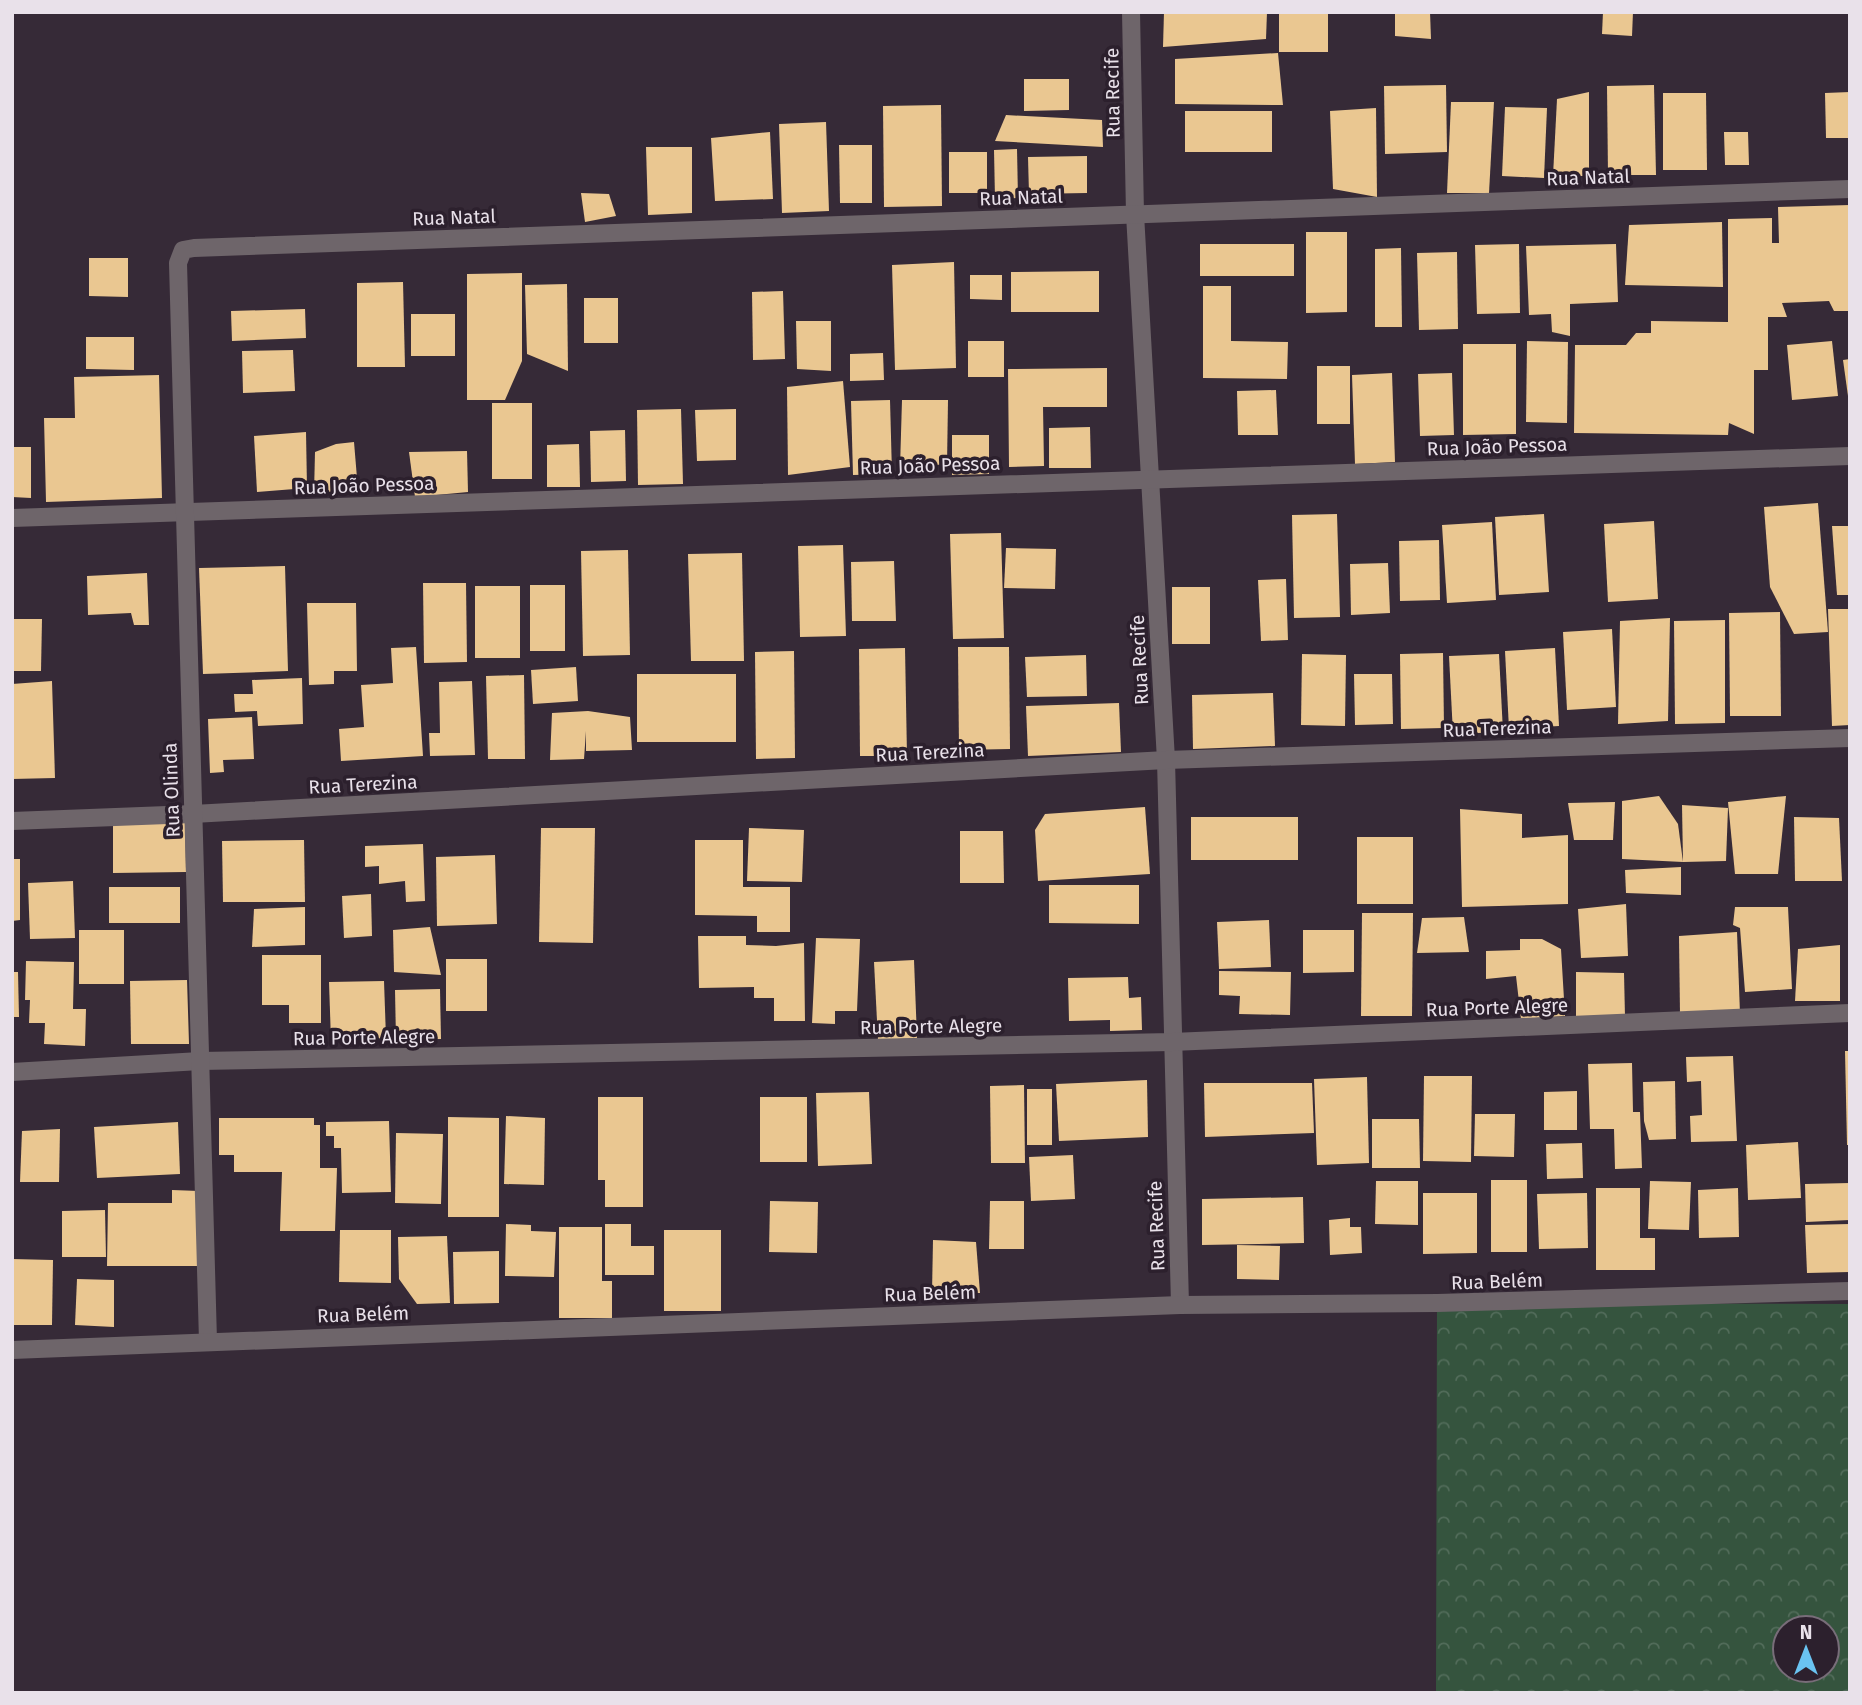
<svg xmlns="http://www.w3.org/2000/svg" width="1862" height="1705" font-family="'Fira Sans',sans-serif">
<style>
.forest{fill:url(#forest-crowns);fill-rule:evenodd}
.building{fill:#eac791}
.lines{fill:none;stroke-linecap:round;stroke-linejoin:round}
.street{stroke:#6e656a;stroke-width:18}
.labels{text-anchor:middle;stroke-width:7;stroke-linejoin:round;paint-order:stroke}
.street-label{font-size:19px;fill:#e9e1ea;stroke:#2c202d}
</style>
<defs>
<pattern id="forest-crowns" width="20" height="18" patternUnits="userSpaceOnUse" patternTransform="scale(1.75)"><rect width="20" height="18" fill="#35543e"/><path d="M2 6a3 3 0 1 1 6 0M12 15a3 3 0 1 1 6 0" fill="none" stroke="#526c5a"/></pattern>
</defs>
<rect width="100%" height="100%" fill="#362a37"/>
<path class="forest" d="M1437 1303 1850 1304V1693H1436ZM1785 1628H1827V1670H1785Z"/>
<g class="building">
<polygon points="1164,12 1267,12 1266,39 1163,47"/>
<rect x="1279" y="12" width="49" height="40"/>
<polygon points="1395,12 1430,12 1431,39 1395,36"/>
<polygon points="1603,12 1633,12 1632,36 1602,34"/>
<polygon points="1278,53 1283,105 1175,104 1175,59"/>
<polygon points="1024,79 1069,79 1069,110 1024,111"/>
<polygon points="1446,85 1447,152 1385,154 1384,86"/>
<polygon points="1654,85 1656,175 1608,175 1607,86"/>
<polygon points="1589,92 1589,176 1553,176 1557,99"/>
<polygon points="1850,92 1850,138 1826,138 1825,93"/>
<polygon points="1663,93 1706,93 1707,170 1663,170"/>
<polygon points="1451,102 1494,102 1489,193 1447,193"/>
<polygon points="941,105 942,206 884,207 883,106"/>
<polygon points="1505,107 1547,108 1544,178 1502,176"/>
<polygon points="1376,108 1377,197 1333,189 1330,111"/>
<rect x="1185" y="111" width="87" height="41"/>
<polygon points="1006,115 1102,120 1103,147 995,141"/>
<polygon points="826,122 829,211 782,213 779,124"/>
<polygon points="770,132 773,199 715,201 711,138"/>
<polygon points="1724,132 1748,132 1749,165 1725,165"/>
<polygon points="839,145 872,145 872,203 840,203"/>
<polygon points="646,147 692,147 692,213 648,215"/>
<polygon points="1017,149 1018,198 995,199 994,150"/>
<rect x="949" y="152" width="38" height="41"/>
<polygon points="1087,156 1087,193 1029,194 1028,157"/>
<polygon points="581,193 609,194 616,216 585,222"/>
<polygon points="1850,205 1850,311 1834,311 1829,301 1782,303 1787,317 1768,317 1768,370 1754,370 1754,434 1729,423 1728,435 1574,433 1575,345 1626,345 1636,333 1651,333 1651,321 1728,322 1728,219 1772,218 1772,243 1779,243 1778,207"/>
<polygon points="1722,222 1723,287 1625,285 1629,225"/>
<polygon points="1306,232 1347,232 1347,312 1306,313"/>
<rect x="1200" y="244" width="94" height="32"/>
<polygon points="1519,244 1520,313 1477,314 1475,245"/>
<polygon points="1616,244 1618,302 1570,304 1570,336 1552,332 1551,314 1529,315 1526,246"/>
<polygon points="1401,248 1402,327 1375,327 1375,249"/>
<polygon points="1457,252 1458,329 1419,330 1417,253"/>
<polygon points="89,258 128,258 128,297 89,296"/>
<polygon points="954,262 956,368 895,370 892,265"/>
<polygon points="1099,271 1099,312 1011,312 1011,272"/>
<polygon points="522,273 522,361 505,400 467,400 467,274"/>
<polygon points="970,275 1002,275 1002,300 970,299"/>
<polygon points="403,282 405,367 357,367 357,283"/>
<polygon points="567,284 568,371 527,354 525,285"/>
<polygon points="1203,286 1231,286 1231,341 1288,342 1287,379 1203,378"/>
<polygon points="783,291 785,359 753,360 752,292"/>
<rect x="584" y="298" width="34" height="45"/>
<polygon points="305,309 306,338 232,341 231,311"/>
<rect x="411" y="314" width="44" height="42"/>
<polygon points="796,321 831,321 831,371 797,369"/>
<polygon points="86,337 134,337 134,370 86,369"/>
<rect x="968" y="341" width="36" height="36"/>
<polygon points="1527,341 1568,342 1567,423 1526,422"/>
<polygon points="1832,341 1838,396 1792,400 1787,345"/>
<polygon points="1463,344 1516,344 1516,434 1463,435"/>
<polygon points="293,350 295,391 243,393 242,351"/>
<polygon points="883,353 884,380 850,381 850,354"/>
<polygon points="1850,359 1850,396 1848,396 1843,360"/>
<rect x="1317" y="366" width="33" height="58"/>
<polygon points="1107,368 1107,407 1043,407 1044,466 1009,467 1008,369"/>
<polygon points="1392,373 1395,462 1355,464 1352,375"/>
<polygon points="1452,373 1454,435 1420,436 1418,374"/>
<polygon points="159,375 162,498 46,502 44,418 75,418 74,377"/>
<polygon points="843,381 850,467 788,475 787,387"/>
<polygon points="1276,390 1278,435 1238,435 1237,391"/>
<polygon points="890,400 892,474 853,475 851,401"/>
<polygon points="902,400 948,400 947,464 900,468"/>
<rect x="492" y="403" width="40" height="76"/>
<polygon points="681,409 683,484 638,485 637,410"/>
<polygon points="736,409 736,460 697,461 695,410"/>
<polygon points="1090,427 1091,468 1049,468 1049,428"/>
<polygon points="625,430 626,481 591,482 590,431"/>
<polygon points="306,432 307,488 257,492 254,436"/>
<polygon points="952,435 989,435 989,474 952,475"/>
<polygon points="354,442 358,490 314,494 315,452 336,444"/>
<polygon points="579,444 580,487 547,487 547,445"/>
<polygon points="12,447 31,447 31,498 12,497"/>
<polygon points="467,451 468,492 415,497 409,452"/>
<polygon points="1818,503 1828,632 1794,634 1770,587 1764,507"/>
<polygon points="1337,514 1340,617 1294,618 1292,515"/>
<polygon points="1544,514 1549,592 1499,595 1495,517"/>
<polygon points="1654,521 1658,599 1608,602 1604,524"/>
<polygon points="1492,522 1496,600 1447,603 1442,525"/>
<polygon points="1832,526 1850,526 1850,595 1837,595"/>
<polygon points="1001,533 1004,638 953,639 950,534"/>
<polygon points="1439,540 1440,600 1400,601 1399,541"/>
<polygon points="843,545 846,636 800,637 798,546"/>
<polygon points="1006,548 1056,549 1055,589 1004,588"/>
<polygon points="628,550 630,655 583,656 581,551"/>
<polygon points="742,553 744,661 691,661 688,554"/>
<polygon points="894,561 896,621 852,621 851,562"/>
<polygon points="1388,563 1390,613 1351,615 1350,564"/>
<polygon points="285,566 288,671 203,674 199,568"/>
<polygon points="147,573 149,625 134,625 131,613 88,615 87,576"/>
<polygon points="1286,579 1288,640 1261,641 1258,580"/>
<polygon points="423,583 466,583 467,662 424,663"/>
<rect x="530" y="585" width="35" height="66"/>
<rect x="475" y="586" width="45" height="72"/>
<rect x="1172" y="587" width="38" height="57"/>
<polygon points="307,603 356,603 357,671 334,671 334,684 309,685"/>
<polygon points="1828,609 1850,609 1850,725 1832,726"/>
<polygon points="1780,612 1781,716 1730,716 1729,613"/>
<polygon points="1670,618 1668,721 1618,724 1620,621"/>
<polygon points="12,619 42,619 41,671 12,671"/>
<polygon points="1725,620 1725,723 1675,724 1674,621"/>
<polygon points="1612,629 1616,707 1567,710 1563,632"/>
<polygon points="416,647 423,756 341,761 339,729 364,727 361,685 393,683 391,648"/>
<polygon points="958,647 1009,647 1010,749 959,750"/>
<polygon points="905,648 907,756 860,756 859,649"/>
<polygon points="1555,648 1559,726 1509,729 1505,651"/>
<polygon points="794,651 795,758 756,759 755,652"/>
<polygon points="1443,653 1444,728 1401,729 1400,654"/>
<polygon points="1302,654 1346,655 1345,726 1301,725"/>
<polygon points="1499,654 1503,732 1453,734 1449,656"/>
<polygon points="1086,655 1087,696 1027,697 1025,657"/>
<polygon points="576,667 578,701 533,704 531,670"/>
<rect x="637" y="674" width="99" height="68"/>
<polygon points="1354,674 1392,674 1393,724 1355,725"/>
<polygon points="524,675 525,759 488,759 486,676"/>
<polygon points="302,678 303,724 258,726 257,711 235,712 234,694 253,694 252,680"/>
<polygon points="52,681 55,778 12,779 12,684"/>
<polygon points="472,681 475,755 430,756 429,733 440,733 439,682"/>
<polygon points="1273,693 1275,746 1193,749 1192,695"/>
<polygon points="1119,703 1121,752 1028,756 1026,706"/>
<polygon points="588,711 630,717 632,750 586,751 586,731 584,759 550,760 552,713"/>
<polygon points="252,717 254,759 223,760 224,772 210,773 208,719"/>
<polygon points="1659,796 1678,824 1683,862 1622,859 1622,801"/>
<polygon points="1786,796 1778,874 1735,874 1728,802"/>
<polygon points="1615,802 1613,840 1574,840 1568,803"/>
<polygon points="1682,805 1728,808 1726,861 1683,862"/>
<polygon points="1145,807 1150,874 1038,881 1035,830 1045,814"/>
<polygon points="1460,809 1522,814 1522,838 1568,835 1568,904 1462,907"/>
<rect x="1191" y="817" width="107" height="43"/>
<polygon points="1794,817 1839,818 1842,881 1795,881"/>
<polygon points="185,819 186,872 113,873 113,820"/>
<polygon points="541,828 595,828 593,943 539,942"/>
<polygon points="749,828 804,830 802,882 747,881"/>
<polygon points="960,831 1003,831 1004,883 960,883"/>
<rect x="1357" y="837" width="56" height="67"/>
<polygon points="304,840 305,902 223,902 222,841"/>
<polygon points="695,840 743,840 743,887 790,887 790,932 757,932 757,916 695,915"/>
<polygon points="423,844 425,901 406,902 405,881 379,884 379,866 365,867 365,846"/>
<polygon points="495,855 497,924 437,926 436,857"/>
<polygon points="12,859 20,859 20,920 12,921"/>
<polygon points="1681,867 1681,895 1626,893 1625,870"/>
<polygon points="73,881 75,938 30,939 28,883"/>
<polygon points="1049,885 1139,885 1139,924 1049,923"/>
<rect x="109" y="887" width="71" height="36"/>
<polygon points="371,894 372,936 344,938 342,896"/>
<polygon points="1626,904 1628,956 1581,958 1578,909"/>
<polygon points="305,907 305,945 252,947 254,909"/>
<polygon points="1735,907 1788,907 1792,989 1745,992 1740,928 1733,925"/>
<polygon points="1362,913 1413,913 1412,1016 1361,1016"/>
<polygon points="1464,917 1469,952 1417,953 1422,918"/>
<polygon points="1269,920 1271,967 1219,969 1217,922"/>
<polygon points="430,927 441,975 394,972 393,930"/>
<rect x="79" y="930" width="45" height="54"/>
<polygon points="1303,930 1354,930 1354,972 1303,973"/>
<polygon points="1737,932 1740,1014 1680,1015 1679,936"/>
<polygon points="698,936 746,936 746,945 776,946 804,943 805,1021 774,1021 774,998 754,998 754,987 699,988"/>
<polygon points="816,938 860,939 857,1011 835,1011 835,1024 812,1023"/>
<polygon points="1520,939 1542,939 1561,949 1565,1016 1521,1019 1516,976 1486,979 1486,951 1520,950"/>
<polygon points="1840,945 1840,1001 1795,1001 1798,949"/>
<polygon points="262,955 321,955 321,1023 289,1023 289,1005 262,1005"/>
<rect x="446" y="959" width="41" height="52"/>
<polygon points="914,960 917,1038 878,1040 874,962"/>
<polygon points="26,961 74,962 73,1009 86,1009 85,1046 44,1044 45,1023 29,1023 30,1000 25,1000"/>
<polygon points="1219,971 1291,972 1290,1015 1239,1014 1240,996 1219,995"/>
<polygon points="12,972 18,972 19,1017 12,1017"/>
<polygon points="1576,972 1624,973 1625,1017 1576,1018"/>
<polygon points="1128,977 1129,998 1141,997 1142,1030 1110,1031 1110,1020 1069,1021 1068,978"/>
<polygon points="187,980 189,1044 131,1044 130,981"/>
<polygon points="384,981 386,1038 331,1041 329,982"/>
<polygon points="440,989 441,1039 396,1040 395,990"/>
<polygon points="1845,1051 1850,1051 1850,1145 1847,1145"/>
<polygon points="1733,1056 1737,1141 1691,1142 1690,1116 1702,1115 1701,1081 1687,1082 1686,1057"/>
<polygon points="1632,1063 1633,1112 1640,1112 1642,1168 1615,1169 1614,1129 1590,1129 1588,1064"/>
<polygon points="1424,1076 1472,1076 1471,1162 1423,1161"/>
<polygon points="1367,1077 1369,1163 1317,1165 1314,1079"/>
<polygon points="1147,1080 1148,1137 1059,1141 1056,1084"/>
<polygon points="1675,1081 1676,1139 1649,1140 1644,1121 1643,1082"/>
<polygon points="1204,1083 1312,1083 1314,1133 1205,1137"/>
<polygon points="1024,1085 1025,1163 991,1163 990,1086"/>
<rect x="1027" y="1089" width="25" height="56"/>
<polygon points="1577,1091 1577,1130 1544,1130 1544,1092"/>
<polygon points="869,1092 872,1164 818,1166 816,1093"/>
<polygon points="598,1097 643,1097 643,1207 605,1207 605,1180 598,1180"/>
<rect x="760" y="1097" width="47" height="65"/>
<polygon points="1475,1114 1515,1114 1514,1157 1474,1156"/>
<polygon points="506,1116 545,1118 544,1185 504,1184"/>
<polygon points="448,1117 499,1118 499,1217 448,1217"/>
<polygon points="219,1118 314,1118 314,1125 320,1125 320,1168 337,1168 335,1231 280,1231 282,1172 234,1172 234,1155 219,1155"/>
<polygon points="1372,1119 1419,1119 1420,1168 1372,1168"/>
<polygon points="389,1121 391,1192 342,1193 341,1148 334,1148 334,1136 326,1136 326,1122"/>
<polygon points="178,1122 180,1174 97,1178 94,1127"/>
<polygon points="60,1129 59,1182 20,1182 22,1131"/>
<polygon points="396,1133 443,1134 441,1204 395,1203"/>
<polygon points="1798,1142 1801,1198 1748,1200 1746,1145"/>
<polygon points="1582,1143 1583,1178 1547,1179 1546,1144"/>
<polygon points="1073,1155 1075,1199 1031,1201 1029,1157"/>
<rect x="1491" y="1180" width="36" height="72"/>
<polygon points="1376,1181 1418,1181 1418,1225 1375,1224"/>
<polygon points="1650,1181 1691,1182 1689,1230 1648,1229"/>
<polygon points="1850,1183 1850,1220 1806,1222 1805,1184"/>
<polygon points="1596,1188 1640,1188 1640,1238 1655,1238 1655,1270 1596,1270"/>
<polygon points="1738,1188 1739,1237 1699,1238 1698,1190"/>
<polygon points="172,1190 199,1191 198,1266 107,1266 108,1203 172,1203"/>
<polygon points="1423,1193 1477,1193 1477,1253 1423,1254"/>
<polygon points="1587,1193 1588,1248 1539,1249 1537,1194"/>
<polygon points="1303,1197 1304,1243 1202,1245 1202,1199"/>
<polygon points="770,1201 818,1202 817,1253 769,1252"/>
<polygon points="990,1201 1024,1201 1024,1249 989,1249"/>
<polygon points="105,1210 106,1257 62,1257 62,1211"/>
<polygon points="1350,1218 1350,1227 1361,1227 1362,1253 1330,1255 1329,1220"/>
<polygon points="506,1224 531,1225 531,1231 556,1232 554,1277 505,1276"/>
<polygon points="605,1224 631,1224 631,1246 654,1246 654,1275 605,1275"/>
<polygon points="1850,1224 1850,1272 1807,1273 1805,1225"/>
<polygon points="559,1227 602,1227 602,1281 612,1281 612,1318 559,1318"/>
<polygon points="340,1230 391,1230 391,1283 339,1282"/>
<rect x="664" y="1230" width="57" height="81"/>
<polygon points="447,1236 450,1303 417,1304 399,1279 398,1237"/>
<polygon points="933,1240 976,1242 980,1293 932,1293"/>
<polygon points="1237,1245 1280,1246 1279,1280 1237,1279"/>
<polygon points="499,1251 499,1303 454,1304 453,1252"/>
<polygon points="12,1259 53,1260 52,1325 12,1325"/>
<polygon points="77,1279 114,1280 114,1327 75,1325"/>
</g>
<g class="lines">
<g class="street">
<polyline points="1131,12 1135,214 1166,760 1180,1305"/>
<polyline points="12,518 1850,456"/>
<polyline points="12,821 193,814 1166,760 1850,738"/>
<polyline points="12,1072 200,1061 1172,1042 1850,1013"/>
<polyline points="208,1341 178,263 183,250 194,248 1850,189"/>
<polyline points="12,1350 1180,1305 1437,1303 1850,1291"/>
</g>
</g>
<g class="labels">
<g class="street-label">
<text transform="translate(1112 93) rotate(-91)" y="7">Rua Recife</text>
<text transform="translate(1588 177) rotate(-2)" y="7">Rua Natal</text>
<text transform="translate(1021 197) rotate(-2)" y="7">Rua Natal</text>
<text transform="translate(454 217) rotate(-2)" y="7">Rua Natal</text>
<text transform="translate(1497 446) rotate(-2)" y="7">Rua João Pessoa</text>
<text transform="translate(930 465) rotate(-2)" y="7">Rua João Pessoa</text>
<text transform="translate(364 485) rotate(-2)" y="7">Rua João Pessoa</text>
<text transform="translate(1139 660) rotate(-93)" y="7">Rua Recife</text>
<text transform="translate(1497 728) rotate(-2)" y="7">Rua Terezina</text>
<text transform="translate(930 752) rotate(-3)" y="7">Rua Terezina</text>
<text transform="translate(363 784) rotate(-3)" y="7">Rua Terezina</text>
<text transform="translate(171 790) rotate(-92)" y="7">Rua Olinda</text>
<text transform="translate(1497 1007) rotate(-2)" y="7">Rua Porte Alegre</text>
<text transform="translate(931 1026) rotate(-1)" y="7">Rua Porte Alegre</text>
<text transform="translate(364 1037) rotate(-1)" y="7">Rua Porte Alegre</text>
<text transform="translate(1156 1226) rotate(-92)" y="7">Rua Recife</text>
<text transform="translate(1497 1281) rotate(-2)" y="7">Rua Belém</text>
<text transform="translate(930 1293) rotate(-2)" y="7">Rua Belém</text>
<text transform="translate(363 1314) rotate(-2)" y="7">Rua Belém</text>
</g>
</g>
<rect width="1862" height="1705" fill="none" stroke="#e9e1ea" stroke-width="28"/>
<g transform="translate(1806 1649)"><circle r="33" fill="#2c202d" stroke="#786d79" stroke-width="2"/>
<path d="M0-5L12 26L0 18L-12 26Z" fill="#6ac3f1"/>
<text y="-10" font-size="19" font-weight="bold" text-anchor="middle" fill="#e9e1ea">N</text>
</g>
</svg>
